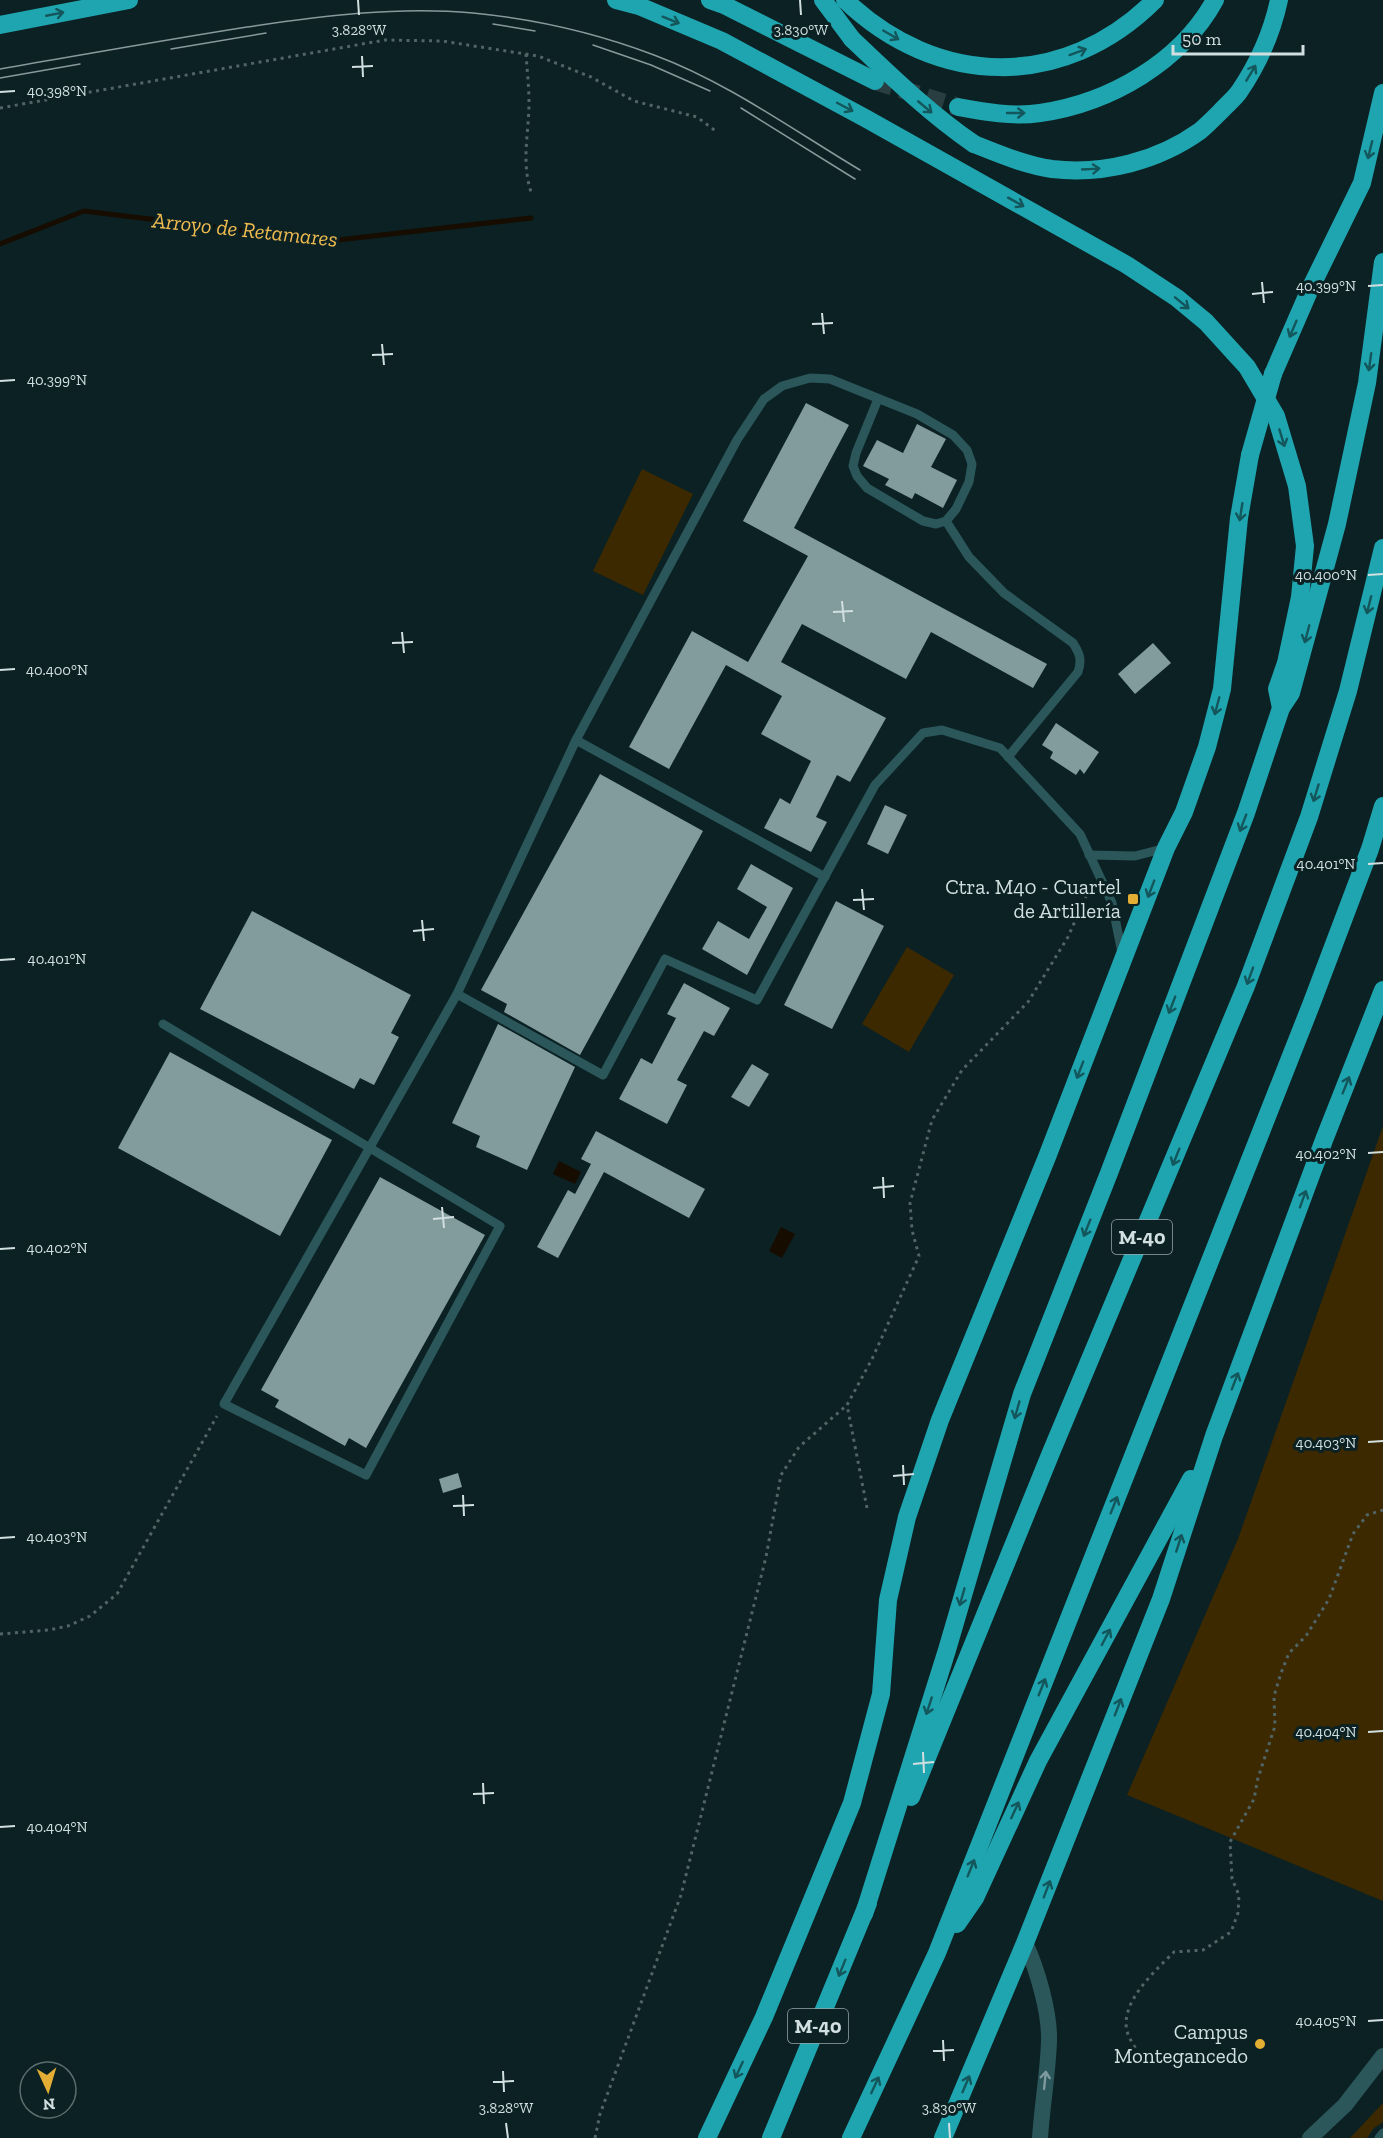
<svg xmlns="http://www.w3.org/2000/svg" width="1383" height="2138" font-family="'Zilla Slab',serif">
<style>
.green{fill:#3c2900}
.water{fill:#170c00}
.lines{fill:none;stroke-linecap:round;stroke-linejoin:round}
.stream{stroke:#170c00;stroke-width:5}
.building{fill:#829b9d}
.motorway-tunnel{stroke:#293e40;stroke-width:18;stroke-dasharray:18 9;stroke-linecap:butt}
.path{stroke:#516466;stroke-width:3;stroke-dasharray:3 4.5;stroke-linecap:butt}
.service{stroke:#2b565a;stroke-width:9}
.minor{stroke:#2b565a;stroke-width:16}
.motorway{stroke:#1fa5af;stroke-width:18}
.tram{stroke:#88999b;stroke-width:1.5}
.motorway-bridge{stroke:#1fa5af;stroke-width:18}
.oneway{stroke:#13565b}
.oneway2{stroke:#7e9a9e}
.ticks{fill:none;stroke:#d2dfe1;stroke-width:2}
.poi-dot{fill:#e4ae35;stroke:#0b2123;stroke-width:2}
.labels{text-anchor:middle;stroke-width:6;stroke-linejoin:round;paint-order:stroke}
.shield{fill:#0b2123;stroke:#96a6a8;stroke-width:1.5}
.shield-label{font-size:20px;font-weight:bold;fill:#d2dfe1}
.poi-label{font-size:21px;fill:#d2dfe1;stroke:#0b2123;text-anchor:end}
.water-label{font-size:22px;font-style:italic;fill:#efbb50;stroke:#0b2123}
.ticks-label{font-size:15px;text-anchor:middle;fill:#d2dfe1;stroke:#0b2123;stroke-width:6;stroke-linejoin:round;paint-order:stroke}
</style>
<rect width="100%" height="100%" fill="#0b2123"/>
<g class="green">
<polygon points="642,469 693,494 643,595 593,571"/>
<polygon points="907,947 954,975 909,1052 862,1024"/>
<polygon points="1383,1126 1383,1901 1127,1795 1238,1539"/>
<polygon points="1383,2103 1383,2122 1374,2128 1367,2138 1350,2138"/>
</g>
<g class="water">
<polygon points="559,1161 581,1172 575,1184 553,1174"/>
<polygon points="781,1227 795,1234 782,1258 769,1251"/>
</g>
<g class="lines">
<polyline class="stream" points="0,244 84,211 329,241 531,218"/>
</g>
<g class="building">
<polygon points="806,403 849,425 794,528 1047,664 1033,688 931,632 906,679 802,624 781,662 886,718 850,782 837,775 816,817 827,822 811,852 764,828 780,798 790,804 811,761 761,734 782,696 726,665 669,769 629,747 692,631 748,662 808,556 743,521"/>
<polygon points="917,424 946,439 931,467 957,480 943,508 915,493 912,499 885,485 889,479 863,466 877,440 903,453"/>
<polygon points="1153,643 1171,663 1135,694 1118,674"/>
<polygon points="1056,723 1099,752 1084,774 1080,769 1076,775 1050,758 1053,752 1042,745"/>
<polygon points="600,774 703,831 580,1055 504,1012 507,1004 481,990"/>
<polygon points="885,805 907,815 888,854 867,844"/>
<polygon points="751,864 793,888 747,975 702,949 718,921 749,939 767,907 737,889"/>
<polygon points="836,901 884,926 832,1029 784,1005"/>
<polygon points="252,911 411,995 391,1033 399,1037 374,1085 360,1078 354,1089 200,1009"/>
<polygon points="684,983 730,1008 714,1036 704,1031 677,1080 687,1085 667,1124 619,1099 641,1058 652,1064 676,1018 667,1014"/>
<polygon points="498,1024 575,1067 527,1170 476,1147 480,1136 452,1123"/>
<polygon points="170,1052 332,1140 280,1236 118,1148"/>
<polygon points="752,1064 769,1074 749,1107 731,1097"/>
<polygon points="596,1131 705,1189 689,1218 604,1172 558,1258 537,1247 568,1190 575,1194 591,1164 581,1159"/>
<polygon points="380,1177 485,1235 366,1448 349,1438 345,1446 275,1407 279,1400 261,1390"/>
<polygon points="458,1473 462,1487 443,1493 439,1479"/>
</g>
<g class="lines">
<polyline class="motorway-tunnel" points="875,81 958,107"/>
<g class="path">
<path d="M526 54C527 70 529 86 529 102 529 133 521 161 531 192"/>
<polyline points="0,108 385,40 442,41 538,56 591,77 634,101 697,117 717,132"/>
<polyline points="867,1508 847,1405 872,1359 919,1256 912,1230 910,1203 932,1120 962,1070 1028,1002 1068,937 1090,887"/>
<polyline points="0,1634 49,1630 68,1626 90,1616 117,1594 217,1416"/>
<path d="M1144 2060C1138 2051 1130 2042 1127 2031 1120 2002 1155 1971 1174 1952L1203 1950 1231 1932 1238 1913 1239 1895 1232 1879 1230 1842 1254 1799 1258 1778 1275 1726 1274 1696 1281 1673 1289 1653 1306 1636 1329 1599 1353 1534 1367 1515 1383 1510"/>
<polyline points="595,2138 600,2114 681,1895 766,1557 781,1475 799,1447 847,1405"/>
</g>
<g class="service">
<path d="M946 521 969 557 1004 593 1073 643C1080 654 1082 660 1078 672L1008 757"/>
<polyline points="576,740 825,877"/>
<polyline points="1089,855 1135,856 1166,848"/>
<polyline points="457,994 603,1075 665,959 757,1000 875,785 923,733 942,730 1000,748 1080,834 1112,903 1122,953"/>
<polyline points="163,1024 500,1226 366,1475 224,1404 457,994 576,740 737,440 764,399 782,386 810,378 830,379 917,414 953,435 967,450 972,464 969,482 956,509 946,521 936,524 923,521 867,488 857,476 853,466 856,453 878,399"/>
<polyline points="1379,2138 1383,2133"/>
</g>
<g class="minor">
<path d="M1025 1943C1037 1968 1050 2013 1049 2041 1048 2073 1042 2106 1040 2138"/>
<polyline points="1310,2138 1345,2105 1383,2056"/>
</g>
<g class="motorway">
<polyline points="616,0 639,6 722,41 865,118 1127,265 1177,298 1206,322 1247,367 1276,416 1297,486 1305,546 1300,597 1286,663 1277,689 1281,708"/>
<polyline points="710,0 724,5 875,81"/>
<polyline points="823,0 852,39"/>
<path d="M845 0C937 88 1064 91 1155 0"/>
<polyline points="0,25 129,0"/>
<path d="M958 107C985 112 1013 117 1040 113 1110 103 1181 62 1215 0"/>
<path d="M974 144C999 154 1025 165 1052 169 1104 175 1158 161 1200 131 1207 125 1214 118 1220 112 1226 105 1234 99 1239 92 1258 64 1272 33 1279 0"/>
<polyline points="1273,374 1310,289 1362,183 1383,93"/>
<polyline points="911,1797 1050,1455 1246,986 1309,817 1348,691 1383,548"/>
<polyline points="864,1914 947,1650 1022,1394 1109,1173 1246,813 1281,708 1291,693 1337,524 1367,383 1383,262"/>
<polyline points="957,1924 975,1898 1038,1761 1191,1479"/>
<polyline points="707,2138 764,2017 852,1803 881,1694 888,1600 907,1517 940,1420 1047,1157 1166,848 1184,812 1207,747 1222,689 1239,518 1250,455"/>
<polyline points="771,2138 868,1903"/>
<polyline points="851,2138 937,1953 1311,1005 1370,849 1383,806"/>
<polyline points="943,2138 1025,1943 1161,1599 1214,1436 1324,1140 1383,990"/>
</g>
<g class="tram">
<polyline points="493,24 535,31"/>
<polyline points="593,45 651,65 710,91"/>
<polyline points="171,49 266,33"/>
<path d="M0 69C82 55 164 40 247 27 321 16 397 6 473 13 534 19 596 33 654 55 727 82 793 130 860 170"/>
<polyline points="0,78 80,64"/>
<polyline points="741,108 855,179"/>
</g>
<g class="motorway-bridge">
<path d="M852 39C891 76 929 113 974 144"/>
<polyline points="1250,455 1273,374"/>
</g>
</g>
<defs><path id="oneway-shaft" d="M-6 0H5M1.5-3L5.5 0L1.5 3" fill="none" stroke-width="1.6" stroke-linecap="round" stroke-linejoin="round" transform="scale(1.5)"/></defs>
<g class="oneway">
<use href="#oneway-shaft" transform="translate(55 14) rotate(-11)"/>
<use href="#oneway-shaft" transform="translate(671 20) rotate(22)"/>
<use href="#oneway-shaft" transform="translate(891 35) rotate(30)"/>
<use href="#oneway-shaft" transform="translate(1078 52) rotate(-20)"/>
<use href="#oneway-shaft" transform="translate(1251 73) rotate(-59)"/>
<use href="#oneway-shaft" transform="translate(845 107) rotate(28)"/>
<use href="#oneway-shaft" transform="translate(925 107) rotate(40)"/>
<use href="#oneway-shaft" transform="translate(1016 113)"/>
<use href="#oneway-shaft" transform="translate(1370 150) rotate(104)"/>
<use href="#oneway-shaft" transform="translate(1091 169) rotate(-3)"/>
<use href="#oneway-shaft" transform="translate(1016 202) rotate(29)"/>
<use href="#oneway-shaft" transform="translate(1182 303) rotate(39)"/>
<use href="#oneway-shaft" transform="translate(1293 329) rotate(113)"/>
<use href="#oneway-shaft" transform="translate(1370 362) rotate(98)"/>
<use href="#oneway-shaft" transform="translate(1282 438) rotate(73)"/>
<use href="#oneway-shaft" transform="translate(1241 512) rotate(99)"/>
<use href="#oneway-shaft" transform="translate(1369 605) rotate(104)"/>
<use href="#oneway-shaft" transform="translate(1307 634) rotate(105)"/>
<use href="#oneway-shaft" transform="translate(1217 706) rotate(105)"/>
<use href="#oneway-shaft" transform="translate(1316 793) rotate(107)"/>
<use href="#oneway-shaft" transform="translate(1243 823) rotate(111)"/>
<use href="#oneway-shaft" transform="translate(1151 889) rotate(111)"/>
<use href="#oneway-shaft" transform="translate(1250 976) rotate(110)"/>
<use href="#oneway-shaft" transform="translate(1172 1005) rotate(111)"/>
<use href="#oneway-shaft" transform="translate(1080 1070) rotate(111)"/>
<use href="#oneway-shaft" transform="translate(1346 1085) rotate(-68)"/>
<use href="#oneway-shaft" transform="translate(1176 1157) rotate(112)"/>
<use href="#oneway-shaft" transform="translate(1303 1199) rotate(-70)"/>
<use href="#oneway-shaft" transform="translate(1087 1228) rotate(112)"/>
<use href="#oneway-shaft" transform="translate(1235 1381) rotate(-69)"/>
<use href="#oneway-shaft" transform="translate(1017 1410) rotate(106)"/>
<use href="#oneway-shaft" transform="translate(1114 1505) rotate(-68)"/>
<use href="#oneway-shaft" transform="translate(1179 1543) rotate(-72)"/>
<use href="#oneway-shaft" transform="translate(962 1597) rotate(106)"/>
<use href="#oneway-shaft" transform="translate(1106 1637) rotate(-62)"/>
<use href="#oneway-shaft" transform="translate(1042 1687) rotate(-68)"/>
<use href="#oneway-shaft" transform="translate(929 1706) rotate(108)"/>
<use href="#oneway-shaft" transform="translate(1118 1707) rotate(-69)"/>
<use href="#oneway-shaft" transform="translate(1015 1810) rotate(-65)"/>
<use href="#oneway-shaft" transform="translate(971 1868) rotate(-68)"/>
<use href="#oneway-shaft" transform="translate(1047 1889) rotate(-69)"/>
<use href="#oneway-shaft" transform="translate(842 1968) rotate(112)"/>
<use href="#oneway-shaft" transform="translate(739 2070) rotate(115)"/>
<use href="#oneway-shaft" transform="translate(966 2084) rotate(-67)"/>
<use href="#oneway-shaft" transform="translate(875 2085) rotate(-65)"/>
</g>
<use class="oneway2" href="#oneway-shaft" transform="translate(1045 2080) rotate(-84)"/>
<path class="ticks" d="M358 0 359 15M800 0 801 15M362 56 363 77M352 67 373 66M0 92 15 91M1262 282 1264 303M1368 286 1383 285M1252 294 1273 292M822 313 824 334M812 324 833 323M382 344 384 365M372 355 393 354M0 381 15 380M1368 575 1383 574M842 601 844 622M833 612 853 611M402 632 404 653M392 643 413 642M0 670 15 669M1368 864 1383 863M862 889 864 910M853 900 874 899M422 920 424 941M413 931 434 929M0 960 15 959M1368 1153 1383 1152M883 1177 884 1198M873 1188 894 1186M442 1207 444 1228M433 1219 454 1217M0 1249 15 1248M1368 1442 1383 1441M903 1465 904 1485M893 1476 914 1474M463 1495 464 1516M453 1506 474 1505M0 1538 15 1537M1368 1732 1383 1731M923 1752 924 1773M913 1764 934 1762M483 1783 484 1804M473 1794 494 1793M0 1827 15 1826M1368 2021 1383 2020M943 2040 944 2061M933 2051 954 2050M503 2071 504 2092M493 2082 514 2081M506 2123 508 2138M949 2123 950 2138"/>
<g class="poi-dot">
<rect x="1127" y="893" width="12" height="12" rx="3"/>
<circle cx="1260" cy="2044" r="6"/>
</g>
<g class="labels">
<g class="shield">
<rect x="1112" y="1220" width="60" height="34" rx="4.5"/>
<rect x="788" y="2009" width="60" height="34" rx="4.5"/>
</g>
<g class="shield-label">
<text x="1142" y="1244">M-40</text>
<text x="818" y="2033">M-40</text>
</g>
<g class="poi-label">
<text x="1121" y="894">Ctra. M40 - Cuartel<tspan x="1121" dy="24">de Artillería</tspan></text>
<text x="1248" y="2039">Campus<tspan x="1248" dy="24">Montegancedo</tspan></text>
</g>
<g class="water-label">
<text transform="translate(245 229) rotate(6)" y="8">Arroyo de Retamares</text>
</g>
</g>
<g class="ticks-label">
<text x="359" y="35">3.828°W</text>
<text x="801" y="35">3.830°W</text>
<text x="57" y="96">40.398°N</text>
<text x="1326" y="291">40.399°N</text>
<text x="57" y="385">40.399°N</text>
<text x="1326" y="580">40.400°N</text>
<text x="57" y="675">40.400°N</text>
<text x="1326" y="869">40.401°N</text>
<text x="57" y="964">40.401°N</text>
<text x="1326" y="1159">40.402°N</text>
<text x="57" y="1253">40.402°N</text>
<text x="1326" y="1448">40.403°N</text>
<text x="57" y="1542">40.403°N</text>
<text x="1326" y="1737">40.404°N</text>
<text x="57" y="1832">40.404°N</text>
<text x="1326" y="2026">40.405°N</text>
<text x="506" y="2113">3.828°W</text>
<text x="949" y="2113">3.830°W</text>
</g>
<g transform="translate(48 2090) rotate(176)"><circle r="28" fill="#0b2123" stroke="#5b6d6f" stroke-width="1.5"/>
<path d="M0-4.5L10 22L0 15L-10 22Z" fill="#e4ae35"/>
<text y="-9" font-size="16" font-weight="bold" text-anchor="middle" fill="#d2dfe1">N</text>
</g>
<path d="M1173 45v9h130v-9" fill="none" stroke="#d2dfe1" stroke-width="3"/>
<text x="1182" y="45" font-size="18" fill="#d2dfe1" stroke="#0b2123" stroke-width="4.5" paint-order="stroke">50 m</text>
</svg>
